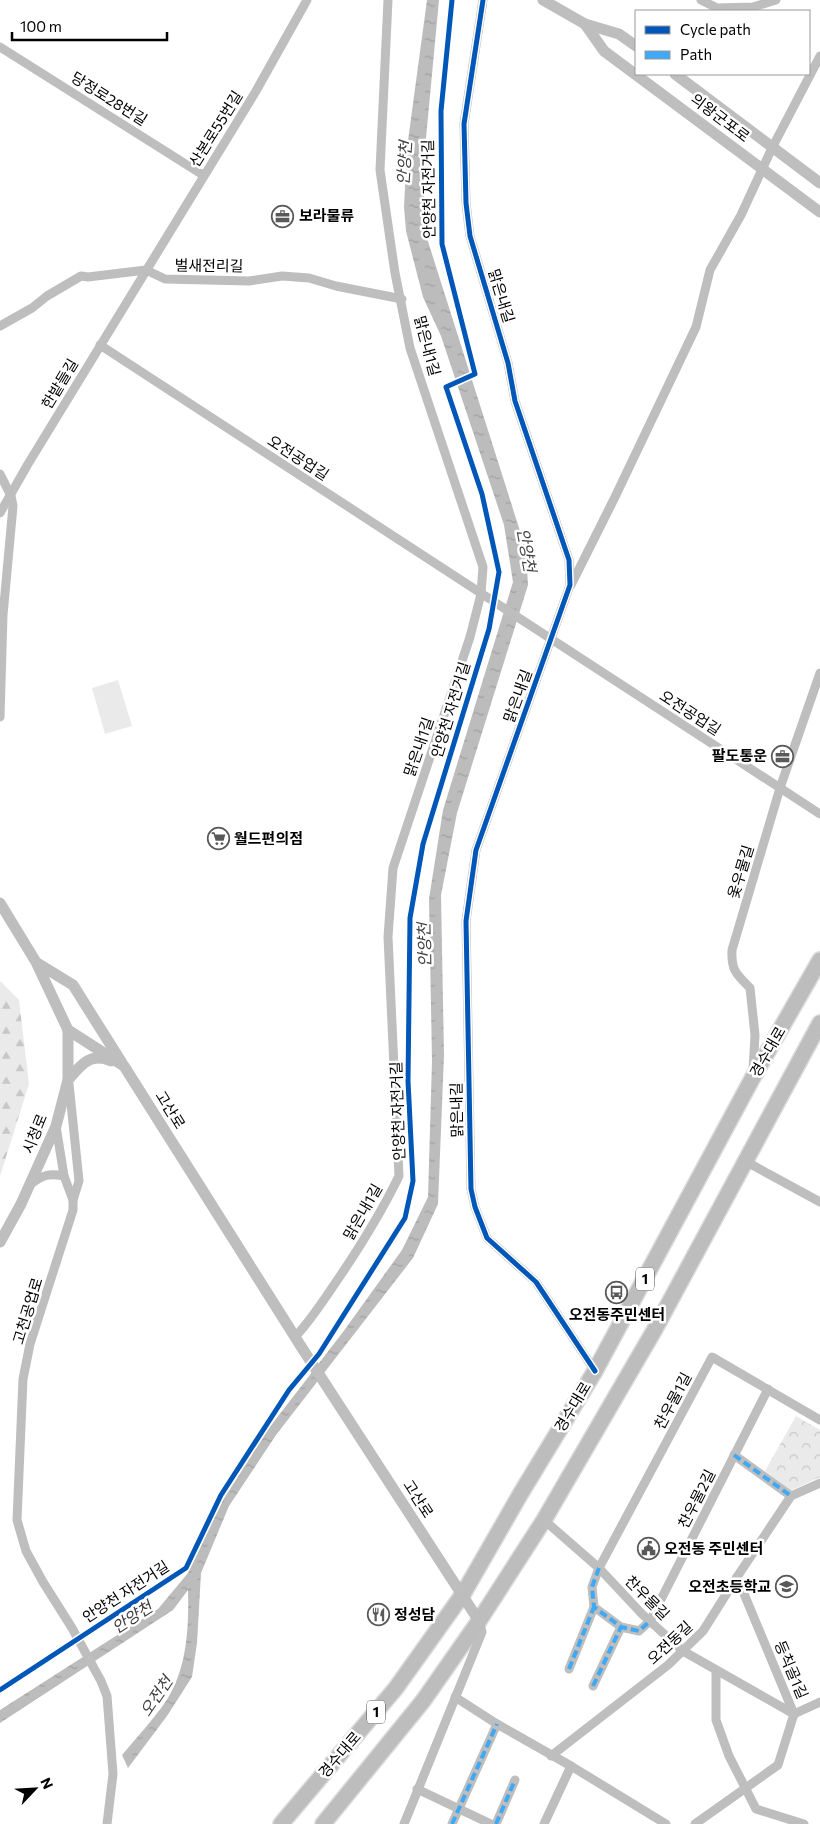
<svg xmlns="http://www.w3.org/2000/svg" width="820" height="1824" font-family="Commissioner,'Noto Sans KR',sans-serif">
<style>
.green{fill:#eaeaea}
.forest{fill:url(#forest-firs)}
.park{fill:url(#park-crowns)}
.water{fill:url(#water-ripples)}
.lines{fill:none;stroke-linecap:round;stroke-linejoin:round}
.primary-casing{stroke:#dbdbdb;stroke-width:18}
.minor{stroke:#bebebe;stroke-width:9}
.tertiary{stroke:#bebebe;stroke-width:11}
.primary{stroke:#bdbdbd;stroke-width:15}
.quiet{stroke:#3fa9f5;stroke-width:4;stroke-dasharray:8 4;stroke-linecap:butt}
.cycleway-casing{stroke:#fff;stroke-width:8}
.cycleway{stroke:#0057b8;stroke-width:5}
.labels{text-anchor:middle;stroke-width:5;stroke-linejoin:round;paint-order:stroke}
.shield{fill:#fff;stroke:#4c4c4c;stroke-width:1}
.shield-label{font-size:14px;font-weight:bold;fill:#000}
.street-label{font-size:15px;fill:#000;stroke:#fff}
.poi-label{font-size:15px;font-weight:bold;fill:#000;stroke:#fff;text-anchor:start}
.water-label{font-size:16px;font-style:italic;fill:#404040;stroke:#fff}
</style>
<defs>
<pattern id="forest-firs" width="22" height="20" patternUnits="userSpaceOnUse" patternTransform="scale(1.25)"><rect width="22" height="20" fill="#eaeaea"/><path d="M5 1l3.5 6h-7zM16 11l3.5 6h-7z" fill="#c7c7c7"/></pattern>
<pattern id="park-crowns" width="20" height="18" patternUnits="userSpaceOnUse" patternTransform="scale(1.25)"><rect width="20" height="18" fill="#eaeaea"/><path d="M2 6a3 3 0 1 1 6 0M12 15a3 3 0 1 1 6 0" fill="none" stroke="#c7c7c7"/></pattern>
<pattern id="water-ripples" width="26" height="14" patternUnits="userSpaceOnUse" patternTransform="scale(1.25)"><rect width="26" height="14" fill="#bcbcbc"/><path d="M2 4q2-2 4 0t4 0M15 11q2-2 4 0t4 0" fill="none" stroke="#a0a0a0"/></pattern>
</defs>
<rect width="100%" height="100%" fill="#fff"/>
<polygon class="green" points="118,680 132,726 105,734 92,688"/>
<polygon class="forest" points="0,981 19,1000 29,1084 0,1176"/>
<polygon class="park" points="796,1416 820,1430 820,1477 790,1491 765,1471"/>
<path class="water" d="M427 0H439L423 170 425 232 526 550 528 585 457 813 441 895 444 1055 438 1204 413 1258 276 1435 229 1506 201 1573 197 1643 192 1677 167 1716 128 1768 122 1755C137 1737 155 1718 168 1698 187 1667 189 1627 188 1590L173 1610 0 1723V1710L158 1609 188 1573 223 1500 269 1428 343 1332 402 1250 428 1197 432 1061 429 899 443 810 513 582 504 525 441 336 423 297 406 231 404 207 407 148Z"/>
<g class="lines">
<defs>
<g id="primary">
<polyline points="281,1824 396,1688 463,1594 521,1493 595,1371 752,1079 820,960"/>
<polyline points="323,1824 423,1701 479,1621 544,1520 655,1329 820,1023"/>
</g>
</defs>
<use href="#primary" class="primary-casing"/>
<g class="minor">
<polyline points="483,0 464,124 466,203 470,236 508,363 515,401 569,560 570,585 476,850 466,921 471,1189 475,1207 487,1238 536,1282 595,1371"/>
<polyline points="701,0 717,8 753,7 776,0"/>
<polyline points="0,47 203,175"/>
<polyline points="0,326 32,308 47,296 81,276 88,277 146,270 165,279 249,281 282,276 309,278 336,286 402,299"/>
<polyline points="100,345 820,814"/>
<polyline points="0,474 11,496 13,506 3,615 0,717"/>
<polyline points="0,513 28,464 256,91 307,0"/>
<polyline points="571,585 615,497 696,327 710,270 741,215 772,148 820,56"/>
<path d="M753 1071 755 1035 750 988C736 974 731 970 732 950L780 788 820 673"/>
<polyline points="69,1084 79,1181 73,1200"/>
<polyline points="56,1126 64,1176 73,1200 73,1210 30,1344 23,1379 17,1520 26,1551 43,1582 72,1628 101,1681 107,1696 113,1774 107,1824"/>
<polyline points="745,1161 820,1202"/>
<path d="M31 1184C43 1175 48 1173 64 1176"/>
<path d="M295 1337C311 1320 323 1301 336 1282 360 1247 381 1213 399 1176L388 937 393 868 470 637 481 594 483 567 410 348 395 273 380 170 388 0"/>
<polyline points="768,1389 650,1621 639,1631 621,1627 594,1607 592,1587 599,1568 712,1357 820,1420"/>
<polyline points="734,1455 791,1496"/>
<polyline points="544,1520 599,1568 642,1614 683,1651 794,1714 820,1702"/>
<polyline points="569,1669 594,1607"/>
<polyline points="716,1670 716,1720 729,1756 756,1809 804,1824"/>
<polyline points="593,1686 621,1627"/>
<polyline points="455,1697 497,1724 571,1766 666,1824"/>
<polyline points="551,1756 668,1665 703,1631 737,1577 791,1496 820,1483"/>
<polyline points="417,1789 491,1824"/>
<polyline points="404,1824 482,1632 479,1621"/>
<polyline points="452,1824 497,1724"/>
<polyline points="496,1824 515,1780"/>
<polyline points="544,1824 571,1766"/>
<polyline points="695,1824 778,1765 794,1714 737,1577"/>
</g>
<g class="tertiary">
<polyline points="543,0 585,24 619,34 636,46"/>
<polyline points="585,24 604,51 820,212"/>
<polyline points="675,74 820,183"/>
<polyline points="0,903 36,962 68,1030 124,1066 302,1348 479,1621"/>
<polyline points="37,963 73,985 122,1063"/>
<path d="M68 1080C81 1065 90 1052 111 1061"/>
<polyline points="0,1242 21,1204 56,1126 68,1080 68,1030"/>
</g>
<use href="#primary" class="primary"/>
<g class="quiet">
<polyline points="734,1455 791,1496"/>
<polyline points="599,1568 592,1587 594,1607 621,1627 639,1631 650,1621"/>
<polyline points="569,1669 594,1607"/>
<polyline points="593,1686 621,1627"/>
<polyline points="452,1824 497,1724"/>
<polyline points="496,1824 515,1780"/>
</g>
<defs>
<g id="cycleway">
<polyline points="483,0 464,124 466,203 470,236 508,363 515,401 569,560 570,585 476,850 466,921 471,1189 475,1207 487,1238 536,1282 595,1371"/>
<polyline points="0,1690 186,1568 221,1495 289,1390 319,1354 405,1218 413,1181 408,1081 410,918 423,844 489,629 499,572 482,494 446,387 475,374 442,244 441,111 452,0"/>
</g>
</defs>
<use href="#cycleway" class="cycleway-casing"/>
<use href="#cycleway" class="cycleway"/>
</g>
<defs>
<symbol id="office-ring" viewBox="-11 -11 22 22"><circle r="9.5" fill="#fff" stroke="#595959" stroke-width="1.5"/><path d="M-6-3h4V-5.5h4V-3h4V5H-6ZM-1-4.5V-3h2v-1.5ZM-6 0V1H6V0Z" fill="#595959"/></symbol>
<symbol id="supermarket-ring" viewBox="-11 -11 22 22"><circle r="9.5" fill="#fff" stroke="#595959" stroke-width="1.5"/><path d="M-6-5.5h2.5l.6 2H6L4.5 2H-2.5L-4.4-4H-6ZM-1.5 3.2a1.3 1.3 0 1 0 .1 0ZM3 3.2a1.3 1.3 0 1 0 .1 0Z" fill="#595959"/></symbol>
<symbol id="bus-ring" viewBox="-11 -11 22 22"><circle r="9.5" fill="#fff" stroke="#595959" stroke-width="1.5"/><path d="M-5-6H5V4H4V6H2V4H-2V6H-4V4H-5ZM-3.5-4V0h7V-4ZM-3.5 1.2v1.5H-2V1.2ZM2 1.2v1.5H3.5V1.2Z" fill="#595959"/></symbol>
<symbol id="civic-ring" viewBox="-11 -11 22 22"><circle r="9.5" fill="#fff" stroke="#595959" stroke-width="1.5"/><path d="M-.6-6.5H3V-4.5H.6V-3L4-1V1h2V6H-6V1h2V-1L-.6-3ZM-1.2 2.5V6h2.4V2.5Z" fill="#595959"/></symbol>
<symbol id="school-ring" viewBox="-11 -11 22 22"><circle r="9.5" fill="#fff" stroke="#595959" stroke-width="1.5"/><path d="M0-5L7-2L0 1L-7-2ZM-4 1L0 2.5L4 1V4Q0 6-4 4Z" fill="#595959"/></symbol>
<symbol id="restaurant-ring" viewBox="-11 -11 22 22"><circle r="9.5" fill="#fff" stroke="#595959" stroke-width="1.5"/><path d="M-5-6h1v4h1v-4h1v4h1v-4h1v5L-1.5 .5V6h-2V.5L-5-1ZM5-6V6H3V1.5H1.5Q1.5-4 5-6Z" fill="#595959"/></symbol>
</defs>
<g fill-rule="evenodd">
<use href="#office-ring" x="270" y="204" width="25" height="25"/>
<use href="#office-ring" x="770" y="744" width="25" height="25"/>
<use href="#supermarket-ring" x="206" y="826" width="25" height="25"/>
<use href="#bus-ring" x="604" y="1280" width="25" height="25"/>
<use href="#civic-ring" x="636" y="1536" width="25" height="25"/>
<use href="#school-ring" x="774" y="1574" width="25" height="25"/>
<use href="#restaurant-ring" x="366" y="1602" width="25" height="25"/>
</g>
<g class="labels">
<g class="shield">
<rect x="636" y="1267.5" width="18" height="23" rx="4"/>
<rect x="367" y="1700.5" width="18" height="23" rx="4"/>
</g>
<g class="shield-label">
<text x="645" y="1284">1</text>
<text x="376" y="1717">1</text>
</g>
<g class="street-label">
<text transform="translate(109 99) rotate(32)" y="5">당정로28번길</text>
<text transform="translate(720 118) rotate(37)" y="5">의왕군포로</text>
<text transform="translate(216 129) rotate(-58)" y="5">산본로55번길</text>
<text transform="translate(429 189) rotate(-91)" y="5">안양천 자전거길</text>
<text transform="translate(209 266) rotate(1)" y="5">벌새전리길</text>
<text transform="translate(501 296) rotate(73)" y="5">맑은내길</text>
<text transform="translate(427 346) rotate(75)" y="5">맑은내1길</text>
<text transform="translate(60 384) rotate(-59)" y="5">한밭들길</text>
<text transform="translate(298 458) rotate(33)" y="5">오전공업길</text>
<text transform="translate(518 696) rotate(-70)" y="5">맑은내길</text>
<text transform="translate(451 710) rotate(-73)" y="5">안양천 자전거길</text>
<text transform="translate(690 713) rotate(33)" y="5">오전공업길</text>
<text transform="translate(419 747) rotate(-71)" y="5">맑은내1길</text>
<text transform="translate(741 872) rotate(-73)" y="5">옻우물길</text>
<text transform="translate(768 1052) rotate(-60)" y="5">경수대로</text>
<text transform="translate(170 1110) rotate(58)" y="5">고산로</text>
<text transform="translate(457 1110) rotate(-91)" y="5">맑은내길</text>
<text transform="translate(398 1111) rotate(-92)" y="5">안양천 자전거길</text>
<text transform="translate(35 1134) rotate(-68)" y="5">시청로</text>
<text transform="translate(363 1212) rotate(-60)" y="5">맑은내1길</text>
<text transform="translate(28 1311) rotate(-73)" y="5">고천공업로</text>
<text transform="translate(673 1401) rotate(-62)" y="5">찬우물1길</text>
<text transform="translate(573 1407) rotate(-59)" y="5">경수대로</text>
<text transform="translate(418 1499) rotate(57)" y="5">고산로</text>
<text transform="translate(697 1499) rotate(-63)" y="5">찬우물2길</text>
<text transform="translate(126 1592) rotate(-33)" y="5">안양천 자전거길</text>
<text transform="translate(647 1598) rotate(45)" y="5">찬우물길</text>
<text transform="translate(670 1643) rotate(-43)" y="5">오전동길</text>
<text transform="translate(791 1670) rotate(67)" y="5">등칙골1길</text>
<text transform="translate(340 1755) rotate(-49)" y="5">경수대로</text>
</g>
<g class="poi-label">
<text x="299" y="221">보라물류</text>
<text x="767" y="761" text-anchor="end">팔도통운</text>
<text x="234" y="844">월드편의점</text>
<text x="617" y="1320" text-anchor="middle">오전동주민센터</text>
<text x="664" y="1554">오전동 주민센터</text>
<text x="771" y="1592" text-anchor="end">오전초등학교</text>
<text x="394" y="1620">정성담</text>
</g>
<g class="water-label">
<text transform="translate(404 163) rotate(-86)" y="6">안양천</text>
<text transform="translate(527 550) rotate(80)" y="6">안양천</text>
<text transform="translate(424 945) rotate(-91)" y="6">안양천</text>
<text transform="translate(132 1617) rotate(-33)" y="6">안양천</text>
<text transform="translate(156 1696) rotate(-56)" y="6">오전천</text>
</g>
</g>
<rect x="635" y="10" width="175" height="65" fill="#ffffff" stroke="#999999"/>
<rect x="645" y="26" width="25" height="8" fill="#0057b8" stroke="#999999"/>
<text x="680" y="35" font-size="15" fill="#000000">Cycle path</text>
<rect x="645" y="51" width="25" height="8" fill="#3fa9f5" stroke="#999999"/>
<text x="680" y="60" font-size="15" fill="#000000">Path</text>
<g transform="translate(35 1789) rotate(65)" stroke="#ffffff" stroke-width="4" paint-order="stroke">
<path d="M0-4L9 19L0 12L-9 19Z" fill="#000000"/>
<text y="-8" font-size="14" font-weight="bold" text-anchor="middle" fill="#000000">N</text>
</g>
<path d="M12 32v8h155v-8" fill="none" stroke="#000000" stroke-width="2.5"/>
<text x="20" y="32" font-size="15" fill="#000000" stroke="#ffffff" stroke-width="4" paint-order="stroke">100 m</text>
</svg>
